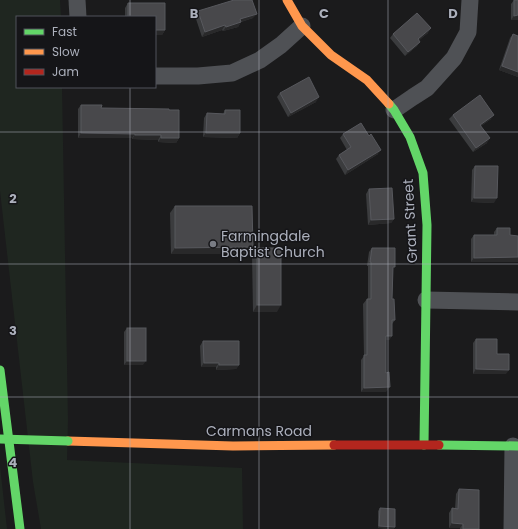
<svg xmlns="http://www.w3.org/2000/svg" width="518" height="529" font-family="Poppins,sans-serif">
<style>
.green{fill:#1f2620}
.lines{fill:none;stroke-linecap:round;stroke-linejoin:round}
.street{stroke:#4f5155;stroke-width:17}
.fast{stroke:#63d668;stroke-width:9}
.slow{stroke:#ff974d;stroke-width:9}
.jam{stroke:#b3261e;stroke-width:9}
.fast-bridge{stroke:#63d668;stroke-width:9}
.wall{fill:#3b3c3e}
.shaded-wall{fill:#29292a}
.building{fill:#48484b;stroke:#57585d}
.grid{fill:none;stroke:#acb0bc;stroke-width:1;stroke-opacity:0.55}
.poi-dot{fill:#797c84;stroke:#151518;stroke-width:1.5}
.labels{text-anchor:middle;stroke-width:3;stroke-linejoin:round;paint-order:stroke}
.street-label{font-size:14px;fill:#acb0bc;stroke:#151518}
.poi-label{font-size:14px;fill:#acb0bc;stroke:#151518;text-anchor:start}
.grid-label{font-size:13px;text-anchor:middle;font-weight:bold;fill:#acb0bc;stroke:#151518;stroke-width:3;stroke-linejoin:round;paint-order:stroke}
</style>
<rect width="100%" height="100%" fill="#1b1b1c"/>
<g class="green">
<polygon points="0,0 60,0 61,17 17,17 17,87 62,87 68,420 67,460 242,468 243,529 41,529 33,482 0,191"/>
<polygon points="0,466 7,529 0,529"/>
</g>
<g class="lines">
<g class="street">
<polyline points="77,0 78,17"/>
<polyline points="155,76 198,76 232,73 260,60 281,45 302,26"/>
<polyline points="394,110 413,97 427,88 454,58 468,32 470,0"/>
<polyline points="426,300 518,302"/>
<polyline points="512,529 513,446"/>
</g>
<g class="fast">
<polyline points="389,104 394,110 410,137 423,173 427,225 424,445"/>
<polyline points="0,370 20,529"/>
<polyline points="439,445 518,446"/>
</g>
<g class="slow">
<polyline points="287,0 302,26 331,55 367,80 389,104"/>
<polyline points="68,441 233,446 334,445"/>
</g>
<polyline class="jam" points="334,445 439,445"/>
<polyline class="fast-bridge" points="0,439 68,441"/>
</g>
<g class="wall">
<polygon points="514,0 518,20 511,20 511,4"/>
<polygon points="128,3 165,3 165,30 162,35 155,35 155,17 125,17 125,8"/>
<polygon points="198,11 253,18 241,22 238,27 223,31 222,30 202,37 195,16"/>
<polygon points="428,33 419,40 417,46 405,56 390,38 393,34"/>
<polygon points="513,34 518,36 518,77 499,70 510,38"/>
<polygon points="280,93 316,102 288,117 277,97"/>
<polygon points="81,105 101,108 179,138 176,143 158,142 158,140 132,139 132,138 78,138 78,109"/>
<polygon points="225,110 240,133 237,138 203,137 204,118 207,113 223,114"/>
<polygon points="453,115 491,119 481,126 487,143 473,152 449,119"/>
<polygon points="343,134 378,154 345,175 336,159 339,155 347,150 340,138"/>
<polygon points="475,166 494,203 471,202 472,170"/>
<polygon points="369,189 394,219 391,223 368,225 366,194"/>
<polygon points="175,206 253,247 248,254 171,254 170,213"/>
<polygon points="497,228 510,235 518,236 518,262 471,262 471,239 474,235 494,235 494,232"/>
<polygon points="257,248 277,312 253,312 252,255"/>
<polygon points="372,248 393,269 392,299 395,320 392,324 392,336 389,340 386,340 386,392 361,392 361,360 364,356 363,304 367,299 368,299 368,266 367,266 369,252"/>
<polygon points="127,328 143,365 124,365 124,332"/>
<polygon points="476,339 497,354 506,374 473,374 473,343"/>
<polygon points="203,341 239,365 236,369 216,370 216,367 201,367 200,346"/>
<polygon points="459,489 479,529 460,529 460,528 449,528 449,513 452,508 455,509 456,494"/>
<polygon points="380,508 395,527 393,529 378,528 378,511"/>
</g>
<g class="shaded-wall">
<polygon points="257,14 253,18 241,22 238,27 223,31 226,27 240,19"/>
<polygon points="518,15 518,20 511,20 514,16"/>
<polygon points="225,25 222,30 202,37 205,32"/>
<polygon points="431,28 428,33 415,44 418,39"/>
<polygon points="155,30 165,30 162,35 155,35"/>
<polygon points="420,42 417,46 405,56 408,52"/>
<polygon points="502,66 518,72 518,77 499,70"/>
<polygon points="319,97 316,102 288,117 291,113"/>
<polygon points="494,115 491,119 477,129 480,125"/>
<polygon points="81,133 135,134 132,138 78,138"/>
<polygon points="206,133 240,133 237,138 203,137"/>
<polygon points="135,135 161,135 158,140 132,139"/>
<polygon points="161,138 179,138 176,143 158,142"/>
<polygon points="490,138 487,143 473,152 476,148"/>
<polygon points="381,150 378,154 345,175 348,170"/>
<polygon points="474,198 497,198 494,203 471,202"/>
<polygon points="394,219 391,223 368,225 371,220"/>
<polygon points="253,247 248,254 171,254 175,248"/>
<polygon points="518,257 518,262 471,262 474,258"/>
<polygon points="257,305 281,305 277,312 253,312"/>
<polygon points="386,336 392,336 389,340 383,340"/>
<polygon points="127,361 146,361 143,365 124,365"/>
<polygon points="204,363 219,363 216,367 201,367"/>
<polygon points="219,365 239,365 236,369 216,370"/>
<polygon points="476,369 509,370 506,374 473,374"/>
<polygon points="390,387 386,392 361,392 364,388"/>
<polygon points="452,523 463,524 460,528 449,528"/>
<polygon points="379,526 395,527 393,529 378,528"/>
</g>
<g class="building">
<polygon points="234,0 252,0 257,14 240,19 241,22 226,27 225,25 205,32 198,11"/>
<polygon points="514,0 518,0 518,15 514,16"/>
<polygon points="128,3 165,3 165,30 155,30 155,17 128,17"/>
<polygon points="417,13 431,28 418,39 420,42 408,52 393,34"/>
<polygon points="513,34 518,36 518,72 502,66"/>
<polygon points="309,77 319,97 291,113 280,93"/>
<polygon points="480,95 494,115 480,125 490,138 476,148 453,115"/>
<polygon points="81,105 102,105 101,108 169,109 169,110 179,110 179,138 161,138 161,135 135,135 135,134 81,133"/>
<polygon points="225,110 240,110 240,133 206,133 207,113 225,114"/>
<polygon points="361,123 369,136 371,134 381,150 348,170 339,155 351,147 343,134"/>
<polygon points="475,166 498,166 497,198 474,198"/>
<polygon points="392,188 394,219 371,220 369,189"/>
<polygon points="175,206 252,206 253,247 175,248"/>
<polygon points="497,228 510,228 510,235 518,236 518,257 474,258 474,235 497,235"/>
<rect x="257" y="248" width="24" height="57"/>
<polygon points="372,248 395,248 395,267 393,267 392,299 394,299 395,320 392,320 392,336 386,336 386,373 389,372 390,387 364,388 364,355 367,355 367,299 371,299 371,262 370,262"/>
<rect x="127" y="328" width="19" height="33"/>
<polygon points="476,339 497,339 497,354 509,354 509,370 476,369"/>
<polygon points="203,341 239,341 239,365 219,365 219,363 204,363"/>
<polygon points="459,489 479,490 479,529 463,529 463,524 452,523 452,508 458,509"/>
<polygon points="380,508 395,509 395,527 379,526"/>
</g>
<path class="grid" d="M130 0V17M259 0V529M388 0V529M130 87V529M0 132H518M0 264H518M0 397H518"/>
<circle class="poi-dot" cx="213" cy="244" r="4"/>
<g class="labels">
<g class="street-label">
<text transform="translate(410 221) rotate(-93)" y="5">Grant Street</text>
<text x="259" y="436">Carmans Road</text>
</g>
<g class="poi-label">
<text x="221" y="241">Farmingdale<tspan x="221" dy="16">Baptist Church</tspan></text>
</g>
</g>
<g class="grid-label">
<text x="194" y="18">B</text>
<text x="324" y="18">C</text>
<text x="453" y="18">D</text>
<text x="13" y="203">2</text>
<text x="13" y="335">3</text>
<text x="13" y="467">4</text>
</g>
<rect x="16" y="16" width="140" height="72" fill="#151518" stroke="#51535a"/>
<rect x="24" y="29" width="20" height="6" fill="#63d668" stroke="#51535a"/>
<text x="52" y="36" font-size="12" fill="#acb0bc">Fast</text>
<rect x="24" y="49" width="20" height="6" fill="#ff974d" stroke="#51535a"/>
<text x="52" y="56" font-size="12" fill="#acb0bc">Slow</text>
<rect x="24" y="69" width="20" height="6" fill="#b3261e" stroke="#51535a"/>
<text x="52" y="76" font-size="12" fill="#acb0bc">Jam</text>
</svg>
